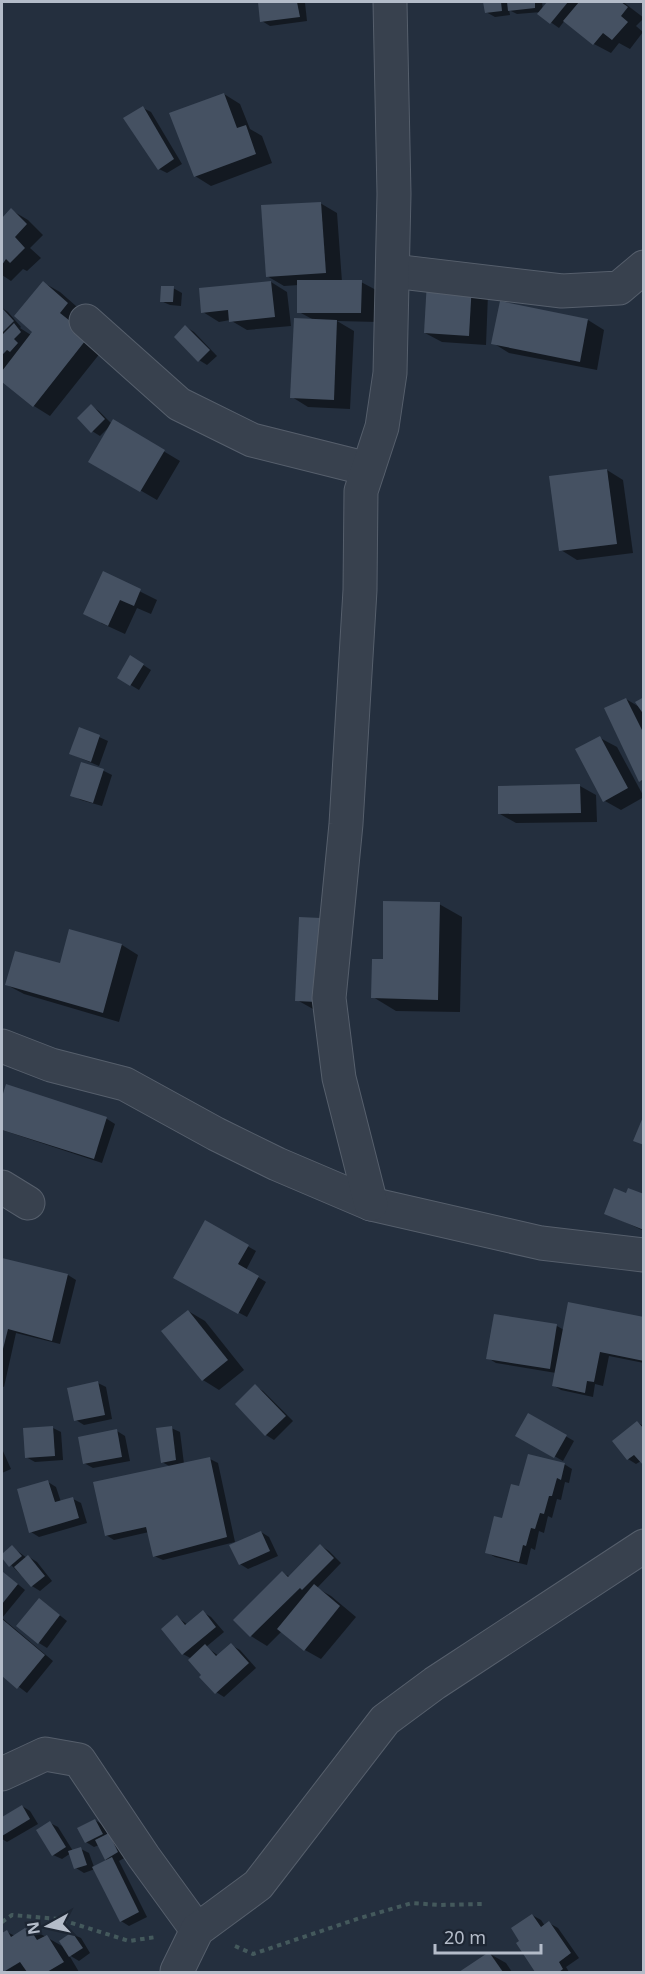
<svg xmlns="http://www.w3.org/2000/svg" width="645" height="1974" font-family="'Noto Sans',sans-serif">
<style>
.shadow{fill:#0007}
.building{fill:#455162}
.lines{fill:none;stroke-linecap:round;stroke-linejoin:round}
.minor-casing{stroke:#565f6c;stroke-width:35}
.path{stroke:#44595c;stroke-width:4;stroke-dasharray:4.5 4.5;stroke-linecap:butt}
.minor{stroke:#38414e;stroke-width:33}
</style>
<rect width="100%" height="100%" fill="#242f3e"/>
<g class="shadow">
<polygon points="269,2 303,2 305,3 307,21 270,26 262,21 259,3"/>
<polygon points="485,2 542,2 543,10 549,2 623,2 644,18 636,26 643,32 630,49 619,43 611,53 594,44 565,20 559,28 539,14 541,12 517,14 509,10 510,15 495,17 486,12"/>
<polygon points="224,94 240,104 250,129 262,136 272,163 211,186 195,176"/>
<polygon points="143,108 151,112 182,164 167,173 159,169"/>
<polygon points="320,203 337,213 342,282 361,282 378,291 378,322 337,321 354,331 350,409 308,407 292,397 314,320 299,312 299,285 284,286 267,276"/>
<polygon points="11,210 28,220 43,235 30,248 41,258 27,271 23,269 11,281 2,275 2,219"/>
<polygon points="271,282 287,292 291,326 247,330 230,320 219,322 203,312"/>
<polygon points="428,282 488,294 486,345 442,342 425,333"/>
<polygon points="44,283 60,292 84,313 105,347 50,416 34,406 2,380 2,308 8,312 21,327 20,328 31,335 34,332"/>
<polygon points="173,288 182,293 181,306 170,305 161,301"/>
<polygon points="501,303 588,320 604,330 597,370 509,353 493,343"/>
<polygon points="186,327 194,332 217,356 207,365 199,360"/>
<polygon points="91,406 99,411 112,424 113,421 180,461 157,500 90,461 108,428 100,436 92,431"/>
<polygon points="607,470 623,480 633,553 577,560 561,550"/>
<polygon points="103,573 157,600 151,614 137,608 125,634 101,623"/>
<polygon points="131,657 151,670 139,690 119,678"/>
<polygon points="626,699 641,708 644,699 644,783 640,780"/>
<polygon points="99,737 108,741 99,766 71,754"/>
<polygon points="600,738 617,747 644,797 621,810 605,801"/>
<polygon points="82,764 104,771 112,775 102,806 81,800 72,795"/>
<polygon points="580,786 596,795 597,822 516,823 500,814"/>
<polygon points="439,904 462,917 460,1012 396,1011 373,997 384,961"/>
<polygon points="337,929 333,1010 313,1009 297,1000"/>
<polygon points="70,931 122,945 138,955 119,1022 24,994 7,985 61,965"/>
<polygon points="7,1086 107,1119 115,1124 102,1163 2,1130 2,1102"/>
<polygon points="626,1195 644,1196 644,1231 606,1213"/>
<polygon points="205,1222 256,1251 246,1270 266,1282 247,1317 175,1278"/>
<polygon points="2,1260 68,1275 76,1280 60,1344 16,1333 4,1387 2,1386"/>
<polygon points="188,1311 205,1321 244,1370 219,1390 203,1380"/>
<polygon points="644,1319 644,1363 609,1356 603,1386 595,1384 593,1397 561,1390 553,1385 556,1373 496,1363 488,1358 557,1326 564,1330"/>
<polygon points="98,1383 106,1387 112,1419 84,1425 76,1420"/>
<polygon points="255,1386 263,1391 293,1421 274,1440 266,1435"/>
<polygon points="529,1415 574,1441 563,1461 517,1435"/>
<polygon points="638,1423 644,1426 644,1464 641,1461 636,1464 628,1459"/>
<polygon points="53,1428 61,1432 63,1460 35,1462 26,1457"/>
<polygon points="171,1428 180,1432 184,1464 210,1459 218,1463 235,1542 163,1560 154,1556 149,1532 114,1540 106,1535 171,1467 162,1462"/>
<polygon points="117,1431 125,1436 130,1461 93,1468 84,1463"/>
<polygon points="2,1449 11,1469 2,1473"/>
<polygon points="564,1464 572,1469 569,1483 565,1482 561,1500 557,1499 552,1518 548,1516 544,1533 539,1531 535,1550 531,1548 527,1565 495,1557 486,1552 520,1487"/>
<polygon points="48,1482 56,1487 61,1502 73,1499 81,1503 87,1523 39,1537 31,1532"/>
<polygon points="261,1532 269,1537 278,1556 248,1569 240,1564"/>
<polygon points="321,1546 329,1551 341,1563 317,1588 331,1596 356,1617 321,1659 305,1650 282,1631 267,1646 251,1636 235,1620 283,1573 290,1577"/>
<polygon points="12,1547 27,1558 29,1557 37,1562 52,1581 40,1591 32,1586 2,1556"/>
<polygon points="2,1571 25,1590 2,1618 53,1661 27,1693 2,1674"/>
<polygon points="47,1605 67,1621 47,1648 39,1643"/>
<polygon points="203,1612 211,1617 224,1632 206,1647 219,1656 231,1645 240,1650 256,1668 224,1697 216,1692 192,1659 183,1654 163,1629 177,1617 188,1625"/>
<polygon points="22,1806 30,1811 38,1824 7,1842 2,1839 2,1818"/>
<polygon points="95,1820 103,1825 108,1835 117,1840 126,1857 119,1861 147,1917 129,1926 121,1921 95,1869 84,1873 76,1868 71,1853 62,1859 53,1855 50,1823 58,1827 73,1851 81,1849 89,1853 94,1867 107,1861 99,1845 94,1847 86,1842"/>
<polygon points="532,1915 541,1920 545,1926 549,1923 558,1928 579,1958 566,1967 569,1972 537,1972 518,1944"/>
<polygon points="28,1927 64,1947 72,1934 81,1938 90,1953 79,1961 69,1955 79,1972 2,1972 2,1935 7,1932 15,1936"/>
<polygon points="490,1954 506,1963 512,1972 461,1972"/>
</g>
<g class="building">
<polygon points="258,2 297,2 300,17 260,22"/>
<polygon points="483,2 501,2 502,11 485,13"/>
<polygon points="507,2 535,2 535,8 508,11"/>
<polygon points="547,2 568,2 550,24 537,14"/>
<polygon points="579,2 621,2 628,7 621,16 628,22 612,40 603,33 593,45 563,21"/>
<polygon points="224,93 237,128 246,125 256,154 194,177 169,113"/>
<polygon points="143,106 174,159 158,170 123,118"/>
<polygon points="321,202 326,273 266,277 261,205"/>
<polygon points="11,208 27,224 15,237 25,248 10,263 6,259 2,265 2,218"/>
<polygon points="297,280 362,280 361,313 297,313"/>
<polygon points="43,281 68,303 60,313 89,336 33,407 2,382 2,371 32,332 14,316"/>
<polygon points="271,281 275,317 229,322 228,310 201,313 199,288"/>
<polygon points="427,281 472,283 469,336 424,333"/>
<polygon points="161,286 174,286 173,302 160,302"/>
<polygon points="500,301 588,319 580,362 491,344"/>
<polygon points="2,308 14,321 2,333"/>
<polygon points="294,318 337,320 334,400 290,398"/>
<polygon points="14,323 21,332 14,339 18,343 10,352 7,350 2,355 2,335"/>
<polygon points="185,325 210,350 198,362 174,337"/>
<polygon points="91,404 105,419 91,433 77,418"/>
<polygon points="113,419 165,450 140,492 88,462"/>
<polygon points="607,469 617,544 559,551 549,476"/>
<polygon points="103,571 141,589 134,606 120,600 108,626 83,614"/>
<polygon points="130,655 144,664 130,686 117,678"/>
<polygon points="644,697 644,715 635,702"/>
<polygon points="626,698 644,734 644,779 639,782 604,708"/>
<polygon points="79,727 100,735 91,762 69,754"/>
<polygon points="600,736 628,788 603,802 575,749"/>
<polygon points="81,762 104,769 93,803 70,796"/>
<polygon points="580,784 581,813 498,814 498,786"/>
<polygon points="383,901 440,902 438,1000 371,998 372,959 383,959"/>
<polygon points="299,917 321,918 317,1002 295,1001"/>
<polygon points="69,929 122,944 103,1013 5,985 15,951 60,963"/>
<polygon points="6,1084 107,1117 94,1159 2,1130 2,1097"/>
<polygon points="643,1117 644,1117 644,1145 633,1141"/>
<polygon points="614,1188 626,1193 628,1188 644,1194 644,1230 604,1214"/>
<polygon points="205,1220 249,1245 238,1264 259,1276 238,1314 173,1278"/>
<polygon points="2,1258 68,1274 52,1341 8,1329 2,1353"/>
<polygon points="568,1302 644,1317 644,1361 600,1352 594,1382 587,1381 585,1393 552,1386"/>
<polygon points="188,1310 228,1360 202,1381 161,1331"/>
<polygon points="494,1314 557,1324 550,1369 486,1359"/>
<polygon points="98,1381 105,1415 74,1421 67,1388"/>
<polygon points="255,1384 286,1416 265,1436 235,1404"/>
<polygon points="528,1413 567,1435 554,1458 515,1436"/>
<polygon points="637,1421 644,1429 644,1466 634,1455 627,1460 612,1441"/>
<polygon points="53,1426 55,1456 25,1458 23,1428"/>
<polygon points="172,1426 176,1460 161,1463 156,1428"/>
<polygon points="117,1429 122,1457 83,1464 78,1437"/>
<polygon points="528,1454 565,1463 561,1480 557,1478 552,1496 549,1496 544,1514 540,1513 535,1529 531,1528 526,1546 523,1545 519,1562 485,1553 494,1516 502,1518 511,1484 519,1486"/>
<polygon points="210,1457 227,1537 153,1557 146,1527 105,1536 93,1482"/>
<polygon points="48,1480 55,1502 73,1497 79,1518 29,1533 17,1489"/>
<polygon points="261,1531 270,1551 239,1565 229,1545"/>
<polygon points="320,1544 334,1558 302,1590 300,1588 250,1637 233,1620 282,1571 288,1577"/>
<polygon points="12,1545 22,1556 9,1567 2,1558 2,1554"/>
<polygon points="28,1555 45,1576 31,1587 14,1567"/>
<polygon points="2,1571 18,1584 2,1604"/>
<polygon points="314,1584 340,1606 304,1651 277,1629"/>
<polygon points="39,1598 60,1615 38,1644 16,1626"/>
<polygon points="203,1610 216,1627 182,1655 161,1629 177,1615 185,1625"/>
<polygon points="2,1619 45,1655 17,1689 2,1676"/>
<polygon points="231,1643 249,1663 215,1694 199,1677 201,1675 188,1660 205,1644 216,1656"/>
<polygon points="22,1805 30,1819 2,1836 2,1817"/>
<polygon points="95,1819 103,1834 85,1843 77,1828"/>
<polygon points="50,1821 66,1847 52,1856 36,1830"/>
<polygon points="109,1833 118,1852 105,1860 95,1840"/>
<polygon points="81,1847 87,1865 74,1869 68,1851"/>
<polygon points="112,1857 139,1912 120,1922 92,1867"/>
<polygon points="532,1914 541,1927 549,1921 571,1953 559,1962 563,1969 559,1972 535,1972 516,1943 519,1941 511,1928"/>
<polygon points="28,1926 37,1940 47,1935 64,1962 47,1972 27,1972 20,1962 5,1971 6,1972 2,1972 2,1933 7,1930 11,1937"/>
<polygon points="72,1932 83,1948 69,1957 59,1941"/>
<polygon points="489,1952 503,1972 459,1972"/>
</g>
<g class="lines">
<defs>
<g id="minor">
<polyline points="393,271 562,291 619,288 644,267"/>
<polyline points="86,321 179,404 252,440 368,469"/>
<polyline points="2,1046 51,1065 125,1084 216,1134 277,1164 371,1204 541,1243 644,1255"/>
<polyline points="2,1187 28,1203"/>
<polyline points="371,1204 339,1078 329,998 346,824 360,590 361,491 382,427 390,373 394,194 390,2"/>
<polyline points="2,1774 45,1754 79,1760 144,1857 197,1930"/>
<polyline points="178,1972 177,1971 197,1930 258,1885 385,1720 435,1683 644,1546"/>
</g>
</defs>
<use href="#minor" class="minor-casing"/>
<g class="path">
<polyline points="2,1922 12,1915 59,1919 129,1941 156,1937"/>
<polyline points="235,1946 253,1954 360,1918 412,1903 439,1905 482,1904"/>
</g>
<use href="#minor" class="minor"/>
</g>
<rect width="645" height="1974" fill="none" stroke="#b4bcc9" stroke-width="6"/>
<g transform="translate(48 1926) rotate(262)" stroke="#1d2633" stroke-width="4.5" paint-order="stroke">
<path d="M0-4.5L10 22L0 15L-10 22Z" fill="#b4bcc9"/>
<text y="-9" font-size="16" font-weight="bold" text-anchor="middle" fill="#b4bcc9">N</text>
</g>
<path d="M435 1944v9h106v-9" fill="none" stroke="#b4bcc9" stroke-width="3"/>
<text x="444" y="1944" font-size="18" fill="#b4bcc9" stroke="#1d2633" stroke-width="4.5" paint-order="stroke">20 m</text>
</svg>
